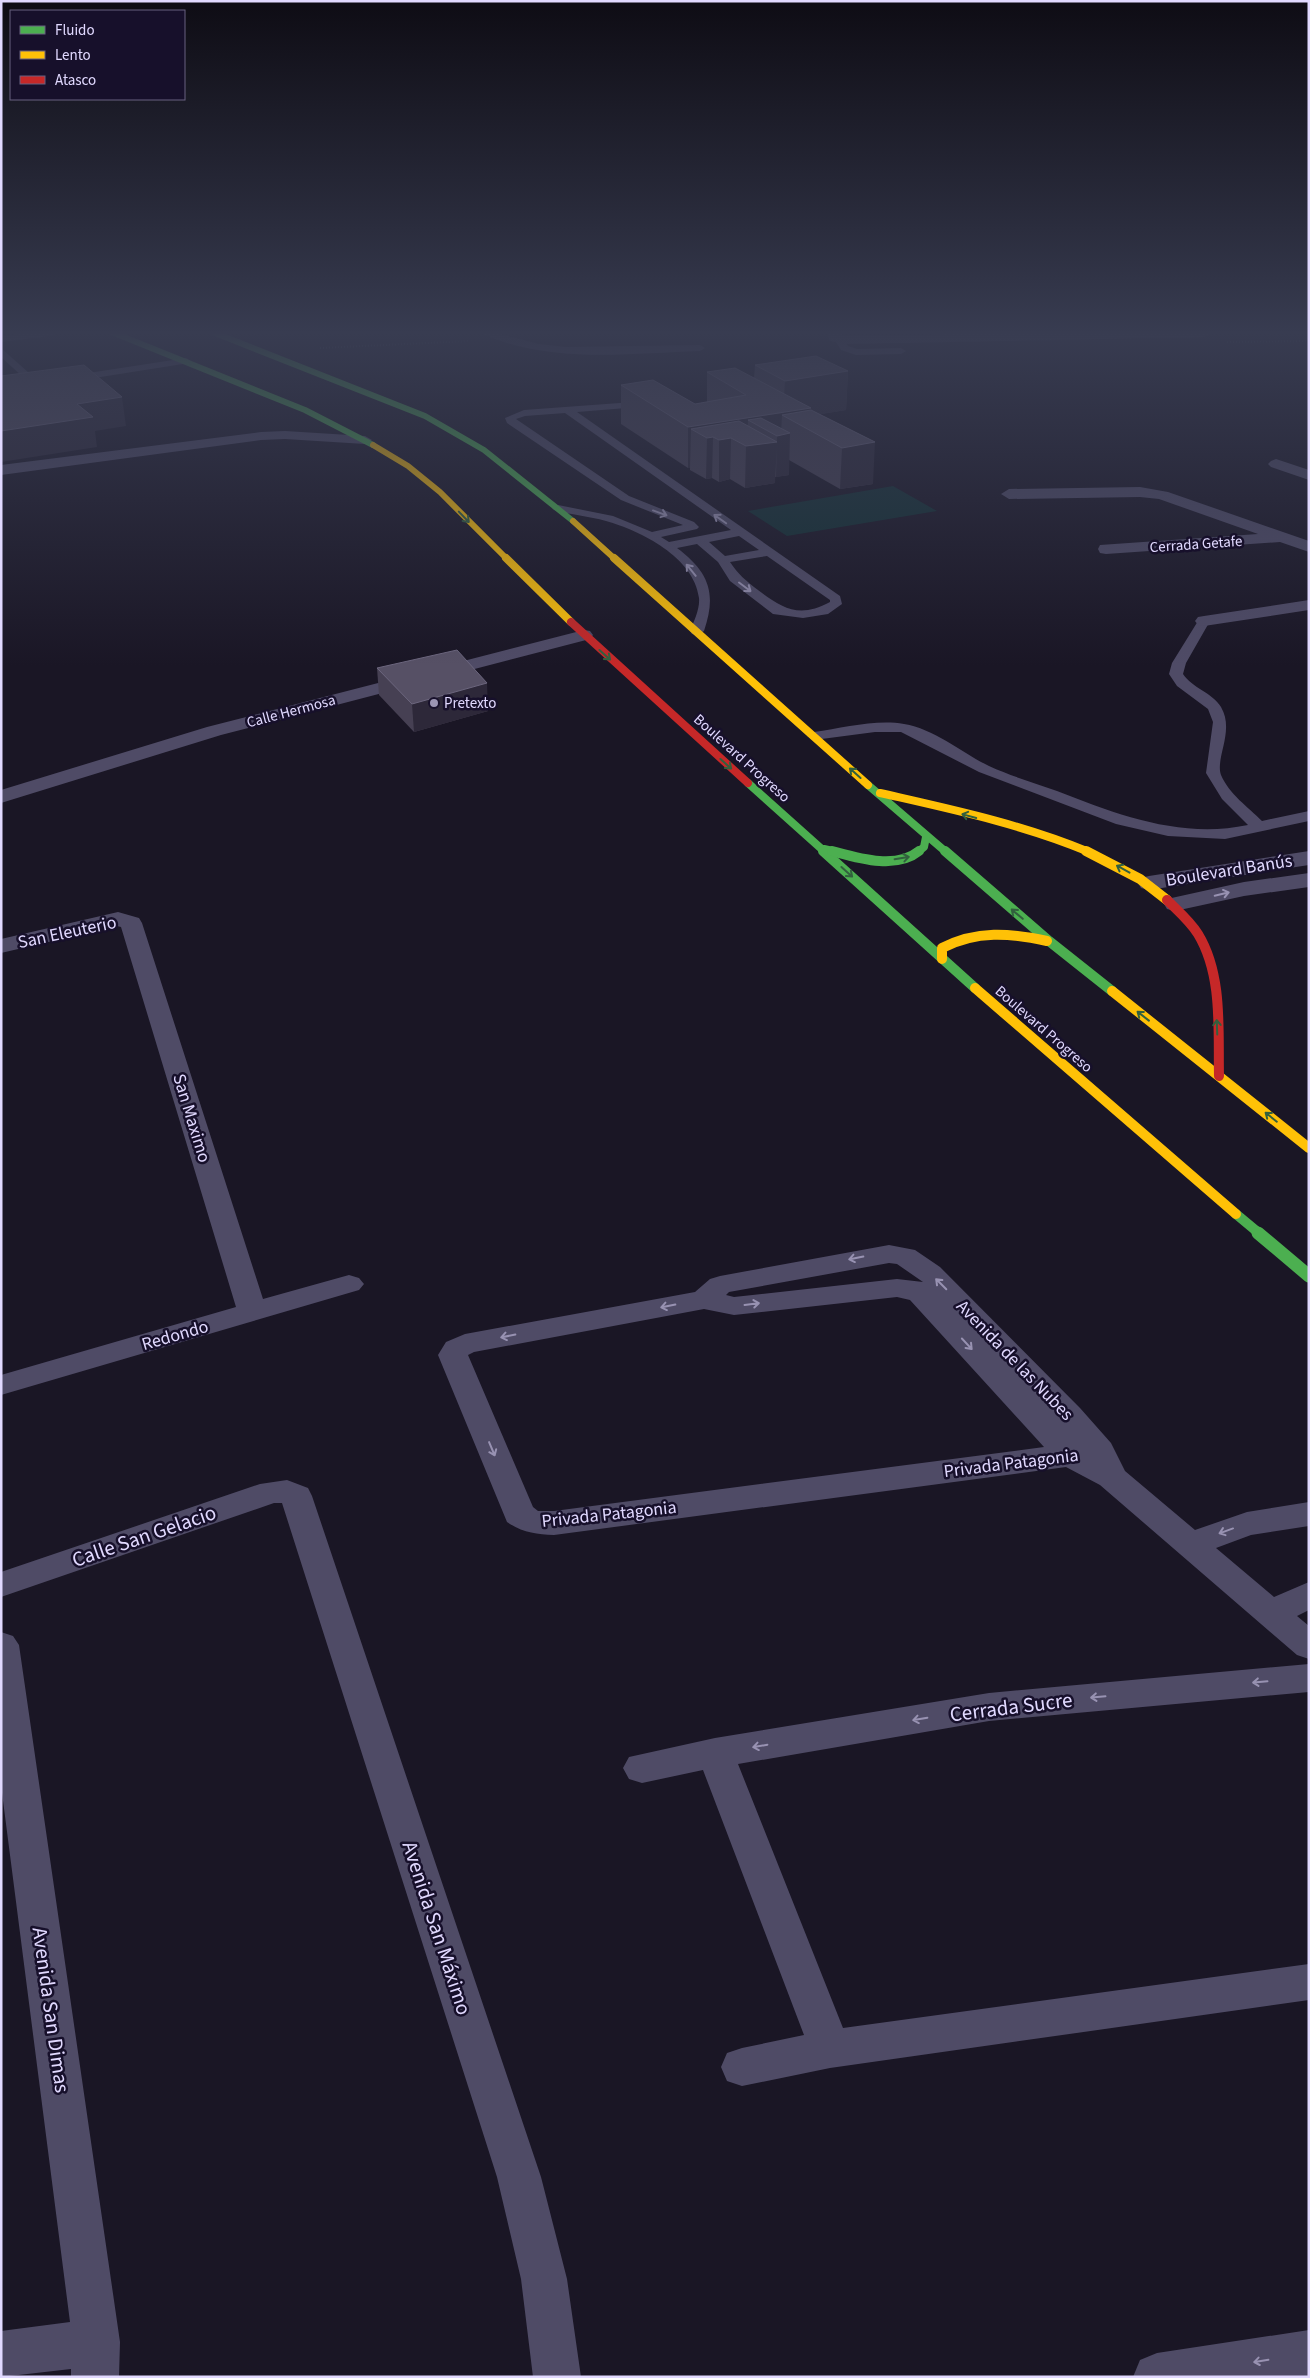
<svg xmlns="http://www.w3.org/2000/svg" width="1310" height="2378" font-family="'Source Sans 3',sans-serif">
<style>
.green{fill:#132f33}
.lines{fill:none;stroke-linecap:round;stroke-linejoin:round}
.path{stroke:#4a5666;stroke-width:2;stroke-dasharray:1 2;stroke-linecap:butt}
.lane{fill:#4f4b66;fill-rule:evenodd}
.street{fill:#4f4b66;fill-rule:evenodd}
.fast-far3{stroke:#4caf50;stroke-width:6}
.fast-far2{stroke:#4caf50;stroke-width:8}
.fast-far1{stroke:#4caf50;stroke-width:10}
.fast{stroke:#4caf50;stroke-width:13}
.slow-far2{stroke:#ffc107;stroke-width:6}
.slow-far1{stroke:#ffc107;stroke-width:8}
.slow{stroke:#ffc107;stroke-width:10}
.jam-far1{stroke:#c62828;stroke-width:8}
.jam{stroke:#c62828;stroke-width:10}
.wall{fill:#464053}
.shaded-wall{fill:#2d2839}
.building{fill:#565065;stroke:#6c667e}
.oneway{stroke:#9892b2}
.oneway2{stroke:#32603e}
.poi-dot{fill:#9b95b3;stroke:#17102b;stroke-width:2}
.labels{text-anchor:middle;stroke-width:5;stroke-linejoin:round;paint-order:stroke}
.far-street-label{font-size:15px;fill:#e1d9ff;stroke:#17102b}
.far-poi-label{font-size:15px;fill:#e1d9ff;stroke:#17102b;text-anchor:start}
.street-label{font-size:18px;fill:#e1d9ff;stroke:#17102b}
.near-street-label{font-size:21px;fill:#e1d9ff;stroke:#17102b}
</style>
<rect width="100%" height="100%" fill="#1a1625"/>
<polygon class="green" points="893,486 937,511 787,536 748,511"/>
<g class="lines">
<g class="path">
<polyline points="1227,342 1309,341"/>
<polyline points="320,348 469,341"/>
</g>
<g class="lane">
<polygon points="28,333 55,333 50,336 1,342 1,336"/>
<path d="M483 333H497L539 344 566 347 700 345 705 348 700 351C636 353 566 362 504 342 497 339 489 338 483 333Z"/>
<polygon points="836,337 842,337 848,346 857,349 901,348 906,351 901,354 856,355 841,350 834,339"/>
<polygon points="1,348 29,373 29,377 23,377 1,357"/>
<polygon points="186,358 191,361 189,363 69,382 64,379 69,376"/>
<path d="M647 401 652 404 651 406 577 412 840 596 842 604 828 614 803 618 773 614 730 581 718 562 697 544 677 548C709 572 717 593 704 631L697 635 692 634 690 631C694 621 700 609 699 598 694 557 641 531 606 521 589 516 571 515 554 510L552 508 558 505 613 516 652 532 683 525 621 500 507 423 505 418 524 410ZM565 413 731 530 669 542 661 537 697 529 699 527 694 522 629 496 516 419 525 416ZM739 536 759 550 725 556 709 542ZM767 556 830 600V602C799 619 782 608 758 590 746 581 738 574 730 562Z"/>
<path d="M1204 617 1210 621 1186 663 1183 674C1192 688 1213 693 1221 707 1235 731 1215 758 1221 775 1229 794 1248 807 1262 821L1309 811V821L1225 839 1168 836 1116 824 979 772 901 732H875L814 740 807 736 814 732C843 728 876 719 904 724 935 729 962 753 989 766 1011 776 1034 783 1057 791 1118 815 1181 839 1248 825L1222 799 1206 773 1213 722 1208 709 1177 686 1169 674 1172 663 1198 621Z"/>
</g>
<g class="street">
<polygon points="827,333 839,333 846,336 1011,333 1211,333 1205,337 846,344 830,341"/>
<polygon points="285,431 365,436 372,440 365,444 285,439 261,440 1,475 1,465 261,432"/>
<polygon points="1276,459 1309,470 1309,480 1271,467 1268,464 1271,461"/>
<polygon points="1140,487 1168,492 1309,541 1309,552 1280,542 1106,554 1100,553 1098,549 1100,545 1258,534 1159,499 1140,497 1009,499 1001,494 1009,489"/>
<polygon points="1309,600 1309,610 1204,626 1198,625 1195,621 1198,617 1204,616"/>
<polygon points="584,630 590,631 593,635 590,639 221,735 1,803 1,790 207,727"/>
<polygon points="1309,851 1309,865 1149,890 1141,888 1138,883 1141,878 1149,876"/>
<polygon points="1309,873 1309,887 1244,896 1175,911 1167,909 1164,904 1167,899 1244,882"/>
<polygon points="118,912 139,918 142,923 263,1299 349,1275 359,1278 364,1284 359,1290 1,1395 1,1375 236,1307 121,927 117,926 1,953 1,939"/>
<path d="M889 1245 915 1250 940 1267 1080 1408 1111 1443 1125 1471 1195 1530 1247 1512 1309 1502V1526L1251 1535 1216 1548 1274 1597 1309 1582V1610L1297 1616 1309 1626V1659L1297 1655 1100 1485 1066 1467 554 1535C536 1534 523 1533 507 1522L438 1355 446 1342 465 1334 695 1292 710 1279 720 1276ZM889 1263 897 1264 923 1282 897 1279 734 1297 726 1295 729 1292ZM897 1297 910 1300 1044 1447 554 1511H538L533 1507 468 1355 474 1352 704 1309 734 1315Z"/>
<polygon points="287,1480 308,1488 312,1496 541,2177 567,2279 581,2377 533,2377 521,2279 497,2177 282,1503 274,1503 1,1597 1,1572 260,1484"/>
<polygon points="1,1632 13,1636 19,1645 120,2342 119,2377 71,2377 71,2369 1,2377 1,2331 70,2322 1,1785"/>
<polygon points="1309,1664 1309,1692 989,1721 738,1764 843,2028 1309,1964 1309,2000 830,2068 742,2086 727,2081 721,2067 727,2053 742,2048 804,2035 703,1770 642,1783 629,1779 623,1768 629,1757 715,1738 989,1693"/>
<polygon points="1309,2330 1309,2377 1133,2377 1140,2360 1157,2353"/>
</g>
<g class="fast-far3">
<polyline points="114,333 305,410 373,445"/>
<polyline points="215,333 425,416 484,450 573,521"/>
</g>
<g class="fast-far2">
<polyline points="748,783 825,852"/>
<polyline points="868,785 946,852"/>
<polyline points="824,849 837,852"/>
<polyline points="918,852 924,847 926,837"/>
</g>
<g class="fast-far1">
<polyline points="823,851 975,988"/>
<path d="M832 851C858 858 896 870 919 851"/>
<polyline points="945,851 1049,941 1112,991"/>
<polyline points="1236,1214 1260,1234"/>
</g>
<polyline class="fast" points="1258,1233 1309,1276"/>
<g class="slow-far2">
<polyline points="373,445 408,466 440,492 507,559"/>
<polyline points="573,521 615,559"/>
</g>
<g class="slow-far1">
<polyline points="506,558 571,622"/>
<polyline points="614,558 868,785"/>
<path d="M880 793C950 809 1022 824 1089 852"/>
</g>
<g class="slow">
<polyline points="1086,851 1140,879 1167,900"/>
<path d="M942 959V948C977 930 1010 933 1047 941"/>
<polyline points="975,988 1236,1214"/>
<polyline points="1112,991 1309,1148"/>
</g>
<polyline class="jam-far1" points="571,622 748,783"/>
<path class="jam" d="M1167 900C1178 911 1190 921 1198 934 1223 975 1218 1030 1219 1076"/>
</g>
<g class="wall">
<polygon points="755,365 848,371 846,410 820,414 873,484 840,489 789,460 789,475 775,477 775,483 745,488 730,479 719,482 712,478 706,479 690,470 690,468 688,468 621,424 621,385 695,404 707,402 707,372 754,378"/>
<polygon points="377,668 488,711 414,732 379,695"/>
</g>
<g class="shaded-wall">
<polygon points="848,371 846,410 811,416 782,415 781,435 790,433 789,475 776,477 777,436 748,420 747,446 777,442 775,483 745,488 746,446 731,438 730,479 719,482 719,440 713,437 712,478 706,479 707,438 691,429 690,468 688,468 688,427 783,413 785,381"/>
<polygon points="122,397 126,426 95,431 97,447 1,462 1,431 77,404"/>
<polygon points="875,442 873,484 840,489 842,448"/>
<polygon points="487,683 488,711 414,732 412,704"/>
</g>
<g class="building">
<polygon points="816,356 848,371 785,381 755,365"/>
<polygon points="84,365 122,397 77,404 93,417 1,431 1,376"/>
<polygon points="735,368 811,408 688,427 621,385 653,380 695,404 746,395 707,372"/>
<polygon points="811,410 875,442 842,448 782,415"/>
<polygon points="761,418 790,433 777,436 748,420"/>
<polygon points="739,421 777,442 746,446 731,438 719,440 713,437 707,438 691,429"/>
<polygon points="457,650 487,683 412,704 377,668"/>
</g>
<defs><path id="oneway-shaft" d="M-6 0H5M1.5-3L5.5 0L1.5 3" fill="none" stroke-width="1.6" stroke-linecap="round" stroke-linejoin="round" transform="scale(1.25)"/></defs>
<g class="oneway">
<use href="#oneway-shaft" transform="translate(660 513) rotate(20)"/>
<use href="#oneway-shaft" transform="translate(720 519) rotate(-145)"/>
<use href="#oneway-shaft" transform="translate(691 570) rotate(-129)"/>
<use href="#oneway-shaft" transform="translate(745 587) rotate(37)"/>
<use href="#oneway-shaft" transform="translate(1222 894) rotate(-13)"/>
<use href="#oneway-shaft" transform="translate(856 1258) rotate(169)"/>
<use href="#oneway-shaft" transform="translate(941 1284) rotate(-135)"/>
<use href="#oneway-shaft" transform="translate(752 1304) rotate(-7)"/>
<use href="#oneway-shaft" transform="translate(668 1306) rotate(169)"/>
<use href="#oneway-shaft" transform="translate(508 1336) rotate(169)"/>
<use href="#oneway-shaft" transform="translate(967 1344) rotate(47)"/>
<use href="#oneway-shaft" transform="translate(492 1449) rotate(67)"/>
<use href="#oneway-shaft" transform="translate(1226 1531) rotate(160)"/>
<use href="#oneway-shaft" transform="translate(1260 1682) rotate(175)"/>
<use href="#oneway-shaft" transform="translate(1098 1697) rotate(175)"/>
<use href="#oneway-shaft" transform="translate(920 1719) rotate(170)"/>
<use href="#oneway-shaft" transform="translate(760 1746) rotate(170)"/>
<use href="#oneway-shaft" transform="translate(1261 2361) rotate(171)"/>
</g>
<g class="oneway2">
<use href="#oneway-shaft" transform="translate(464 517) rotate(46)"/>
<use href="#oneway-shaft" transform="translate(605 655) rotate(42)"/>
<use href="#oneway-shaft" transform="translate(726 764) rotate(42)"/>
<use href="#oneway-shaft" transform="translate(855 773) rotate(-138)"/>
<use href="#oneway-shaft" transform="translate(969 816) rotate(-165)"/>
<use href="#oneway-shaft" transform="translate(902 858) rotate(-9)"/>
<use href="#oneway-shaft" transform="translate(1123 869) rotate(-151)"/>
<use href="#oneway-shaft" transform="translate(847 872) rotate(42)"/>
<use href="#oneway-shaft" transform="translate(1017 914) rotate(-140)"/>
<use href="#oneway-shaft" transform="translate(1143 1016) rotate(-142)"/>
<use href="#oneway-shaft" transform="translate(1217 1027) rotate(-92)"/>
<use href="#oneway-shaft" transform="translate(1271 1117) rotate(-141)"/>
</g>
<linearGradient id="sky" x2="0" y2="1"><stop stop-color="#0e0c14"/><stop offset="0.5" stop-color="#383c51"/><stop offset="1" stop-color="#383c51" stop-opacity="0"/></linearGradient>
<rect width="1310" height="666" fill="url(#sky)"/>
<circle class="poi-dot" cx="434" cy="703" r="5"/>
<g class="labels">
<g class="far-street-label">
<text transform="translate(1196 544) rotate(-4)" y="5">Cerrada Getafe</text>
<text transform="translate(291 711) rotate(-15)" y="5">Calle Hermosa</text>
<text transform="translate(742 758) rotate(42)" y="5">Boulevard Progreso</text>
<text transform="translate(1044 1029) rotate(41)" y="5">Boulevard Progreso</text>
</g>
<g class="far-poi-label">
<text x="444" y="708">Pretexto</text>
</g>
<g class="street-label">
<text transform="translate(1229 870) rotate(-9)" y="6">Boulevard Banús</text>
<text transform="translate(67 932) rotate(-12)" y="6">San Eleuterio</text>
<text transform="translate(192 1118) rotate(73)" y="6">San Maximo</text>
<text transform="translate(175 1335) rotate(-16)" y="6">Redondo</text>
<text transform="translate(1015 1360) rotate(46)" y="6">Avenida de las Nubes</text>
<text transform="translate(1011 1463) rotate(-7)" y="6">Privada Patagonia</text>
<text transform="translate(609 1514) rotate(-6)" y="6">Privada Patagonia</text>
</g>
<g class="near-street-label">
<text transform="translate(144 1536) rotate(-19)" y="7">Calle San Gelacio</text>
<text transform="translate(1011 1707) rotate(-7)" y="7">Cerrada Sucre</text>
<text transform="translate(437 1928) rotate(72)" y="7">Avenida San Máximo</text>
<text transform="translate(51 2010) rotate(82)" y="7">Avenida San Dimas</text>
</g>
</g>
<rect width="1310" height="2378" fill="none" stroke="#e1d9ff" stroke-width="5"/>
<rect x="10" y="10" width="175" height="90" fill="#17102b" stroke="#686080"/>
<rect x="20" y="26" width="25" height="8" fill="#4caf50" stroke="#686080"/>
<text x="55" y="35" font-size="15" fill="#e1d9ff">Fluido</text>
<rect x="20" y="51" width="25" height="8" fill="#ffc107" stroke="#686080"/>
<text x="55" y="60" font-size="15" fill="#e1d9ff">Lento</text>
<rect x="20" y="76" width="25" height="8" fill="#c62828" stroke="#686080"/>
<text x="55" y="85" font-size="15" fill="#e1d9ff">Atasco</text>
</svg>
